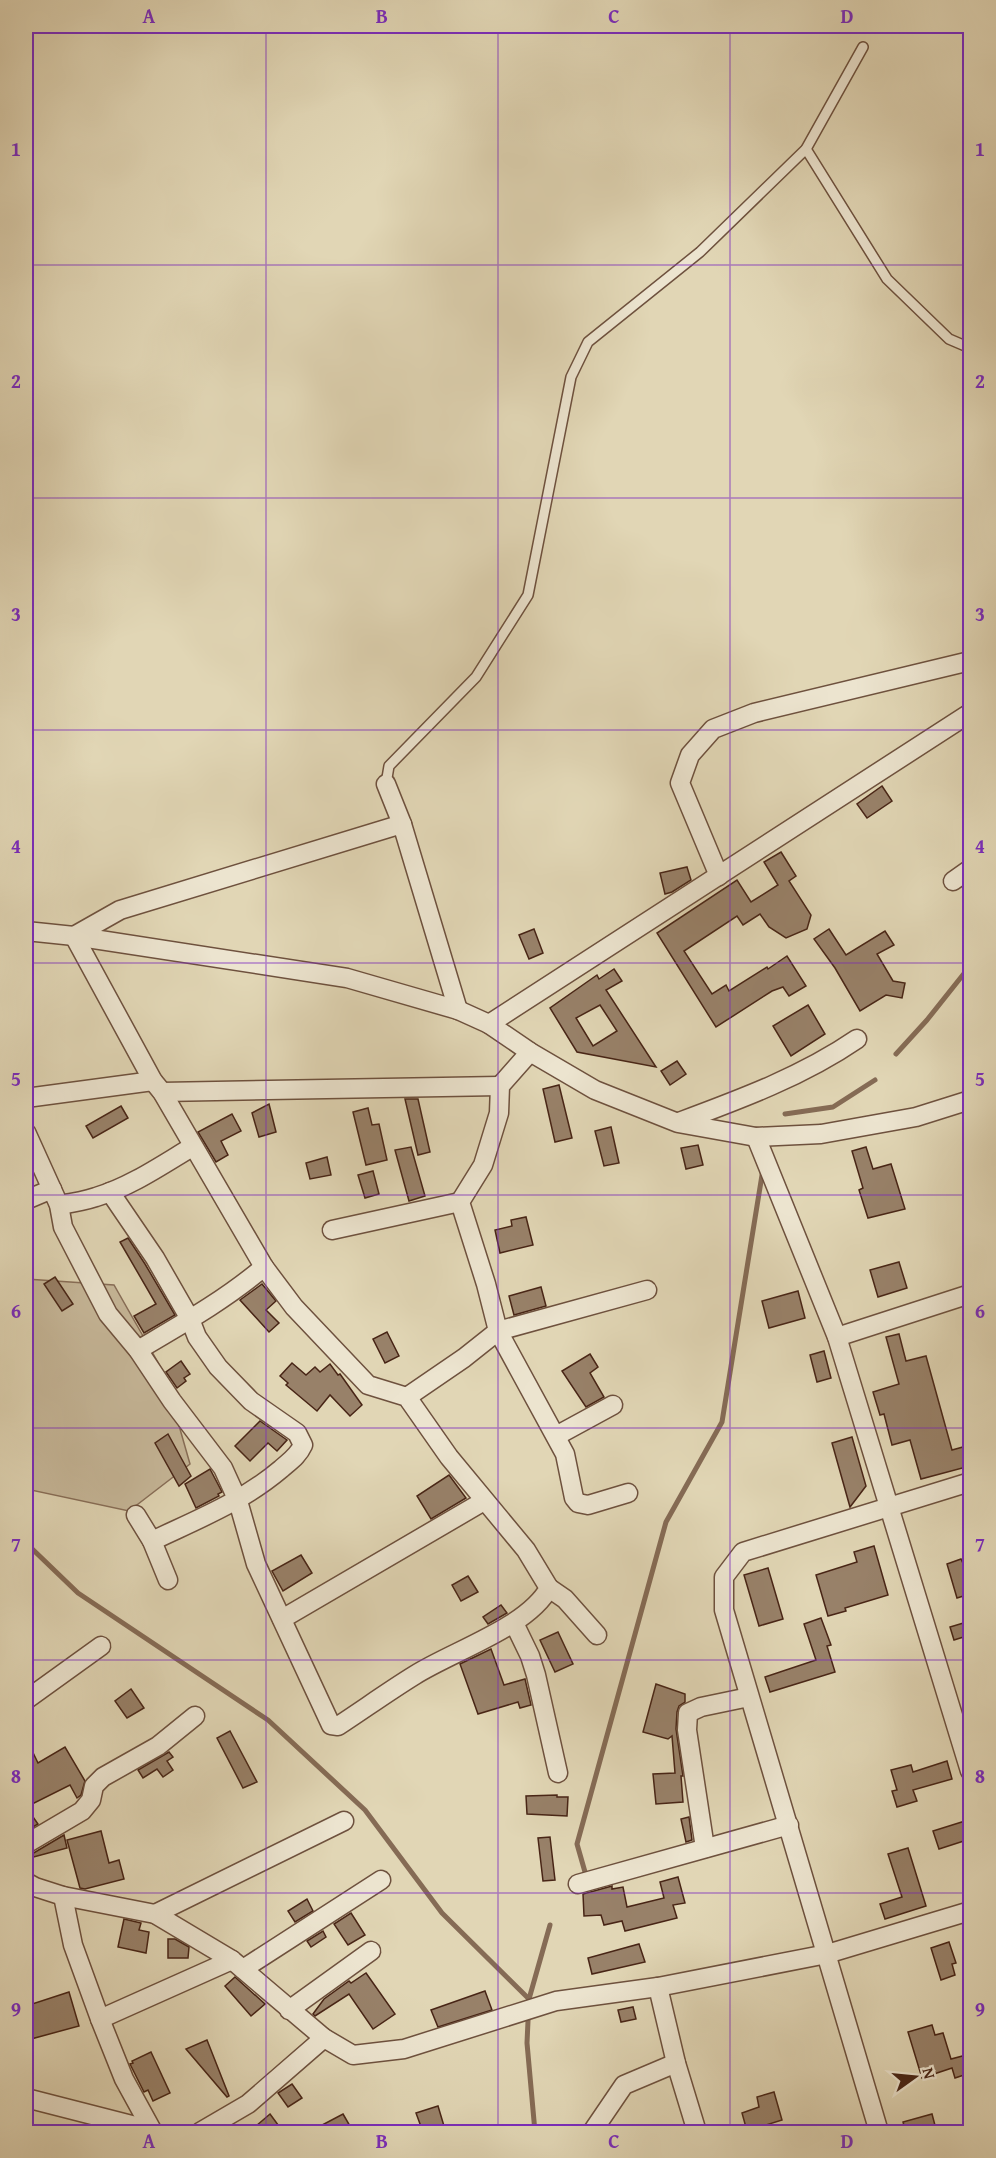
<svg xmlns="http://www.w3.org/2000/svg" width="996" height="2158" font-family="'Gentium Book Plus',serif">
<style>
.green{fill:#c7b89a;stroke:#886e58;stroke-width:1.5}
.lines{fill:none;stroke-linecap:round;stroke-linejoin:round}
.stream{stroke:#856b55;stroke-width:5}
.building{fill:#988169;stroke:#482516;stroke-width:1.5;fill-rule:evenodd}
.lane-casing{stroke:#6e513e;stroke-width:12}
.street-casing{stroke:#6e513e;stroke-width:21}
.lane{stroke:#ece4cf;stroke-width:9}
.street{stroke:#ece4cf;stroke-width:18}
.grid{fill:none;stroke:#7b2cbf;stroke-width:1.5;stroke-opacity:0.55}
.neatline{fill:none;stroke:#7b2cbf;stroke-width:2}
.grid-label{font-size:20px;text-anchor:middle;font-weight:bold;fill:#7b2cbf}
</style>
<rect width="100%" height="100%" fill="#e1d6b5"/>
<filter id="stains"><feTurbulence type="fractalNoise" baseFrequency=".00333" numOctaves="4"/><feColorMatrix values="0 0 0 0 .2 0 0 0 0 .09 0 0 0 0 .02 0 0 0 .5 -.17"/></filter>
<radialGradient id="worn" r=".72"><stop offset=".6" stop-color="#630" stop-opacity="0"/><stop offset="1" stop-color="#630" stop-opacity=".3"/></radialGradient>
<polygon class="green" points="26,1279 114,1285 164,1373 190,1464 129,1511 26,1489"/>
<g class="lines">
<g class="stream">
<polyline points="896,1054 927,1020 970,966"/>
<polyline points="785,1114 833,1107 875,1080"/>
<polyline points="26,1543 78,1593 268,1720 365,1810 442,1913 529,1999 527,2043 535,2132"/>
<polyline points="585,1872 577,1844 666,1522 722,1422 763,1169"/>
<polyline points="529,1999 550,1925"/>
</g>
</g>
<g class="building">
<polygon points="882,786 892,801 867,818 857,804"/>
<polygon points="781,852 796,876 789,881 811,915 807,929 786,938 769,927 760,914 743,925 737,916 684,951 712,994 726,985 729,991 767,967 768,969 787,956 806,986 789,996 783,987 772,991 716,1027 657,933 737,880 751,902 778,885 764,862"/>
<polygon points="687,867 691,880 672,892 665,894 660,873"/>
<polygon points="534,929 543,953 529,959 519,935"/>
<polygon points="829,929 846,955 885,931 894,945 877,954 893,981 905,983 902,998 886,995 860,1011 835,968 814,939"/>
<path d="M614 969 622 981 606 990 656 1067 577 1052 550 1008 597 975 599 979ZM600 1005 617 1031 593 1046 576 1018Z"/>
<polygon points="808,1005 825,1034 791,1056 773,1026"/>
<polygon points="677,1061 686,1074 670,1085 661,1071"/>
<polygon points="559,1085 572,1138 555,1142 543,1089"/>
<polygon points="405,1099 418,1099 430,1152 418,1155"/>
<polygon points="269,1104 276,1132 259,1137 252,1113"/>
<polygon points="121,1106 128,1118 93,1138 86,1126"/>
<polygon points="368,1108 372,1125 379,1124 387,1160 366,1165 353,1112"/>
<polygon points="232,1114 241,1131 221,1141 228,1155 216,1162 198,1132"/>
<polygon points="611,1127 619,1163 604,1166 595,1131"/>
<polygon points="698,1145 703,1165 686,1169 681,1148"/>
<polygon points="411,1147 425,1196 409,1201 395,1150"/>
<polygon points="866,1147 873,1169 891,1164 905,1209 868,1218 859,1190 863,1188 852,1151"/>
<polygon points="327,1157 331,1175 310,1179 306,1163"/>
<polygon points="373,1171 379,1194 365,1198 358,1175"/>
<polygon points="526,1217 533,1245 500,1253 495,1230 512,1226 511,1220"/>
<polygon points="128,1238 145,1264 175,1315 144,1333 134,1316 156,1304 120,1242"/>
<polygon points="899,1262 907,1288 878,1297 870,1270"/>
<polygon points="55,1277 73,1304 62,1311 44,1284"/>
<polygon points="262,1284 276,1301 266,1310 279,1323 269,1332 240,1300"/>
<polygon points="541,1287 546,1306 514,1315 509,1296"/>
<polygon points="798,1291 805,1318 769,1328 762,1301"/>
<polygon points="387,1332 399,1356 385,1363 373,1339"/>
<polygon points="899,1334 906,1361 926,1356 952,1450 970,1445 970,1466 921,1479 910,1440 892,1445 884,1414 880,1415 873,1392 899,1384 886,1337"/>
<polygon points="824,1351 831,1378 817,1382 810,1355"/>
<polygon points="590,1354 598,1367 590,1373 604,1397 586,1407 562,1371"/>
<polygon points="181,1361 190,1374 184,1378 186,1381 177,1388 166,1372"/>
<polygon points="292,1363 306,1375 315,1367 320,1372 330,1364 338,1375 340,1374 362,1405 350,1416 330,1395 317,1411 286,1385 288,1383 280,1376"/>
<polygon points="260,1421 287,1440 277,1451 268,1443 250,1461 235,1446"/>
<polygon points="168,1434 191,1476 179,1486 155,1443"/>
<polygon points="852,1437 866,1486 850,1507 832,1443"/>
<polygon points="210,1469 222,1492 218,1494 219,1496 196,1508 185,1484"/>
<polygon points="449,1475 466,1498 431,1519 417,1496"/>
<polygon points="874,1546 888,1595 845,1608 846,1611 828,1616 816,1575 857,1562 854,1552"/>
<polygon points="301,1555 312,1573 283,1591 272,1571"/>
<polygon points="961,1559 970,1579 970,1594 957,1598 947,1564"/>
<polygon points="768,1568 783,1619 759,1626 744,1575"/>
<polygon points="468,1576 478,1592 461,1601 452,1585"/>
<polygon points="501,1605 507,1613 488,1624 483,1617"/>
<polygon points="821,1618 831,1645 827,1646 835,1672 770,1692 765,1677 816,1660 804,1624"/>
<polygon points="970,1621 970,1635 954,1640 950,1627"/>
<polygon points="558,1632 573,1664 555,1672 540,1640"/>
<polygon points="491,1649 504,1685 525,1679 531,1705 520,1708 518,1702 478,1714 460,1664"/>
<polygon points="656,1684 685,1694 685,1702 679,1706 677,1712 676,1729 683,1776 681,1776 683,1802 656,1804 653,1774 675,1773 672,1736 668,1739 643,1732"/>
<polygon points="131,1689 144,1708 127,1718 115,1701"/>
<polygon points="230,1731 257,1782 243,1788 217,1738"/>
<polygon points="26,1738 38,1763 65,1747 85,1781 81,1795 77,1798 70,1785 26,1807 38,1824 26,1831"/>
<polygon points="169,1752 173,1757 167,1761 173,1770 163,1777 157,1769 143,1778 138,1770"/>
<polygon points="947,1761 952,1779 913,1790 917,1801 897,1807 892,1791 897,1790 891,1770 911,1765 913,1772"/>
<polygon points="557,1795 557,1797 568,1797 567,1816 527,1814 526,1796"/>
<polygon points="689,1817 692,1840 686,1842 681,1819"/>
<polygon points="965,1821 970,1839 939,1849 933,1831"/>
<polygon points="101,1831 109,1863 119,1860 124,1879 85,1889 80,1888 67,1840"/>
<polygon points="64,1835 67,1848 26,1859 26,1855 32,1854"/>
<polygon points="550,1837 555,1880 543,1881 538,1838"/>
<polygon points="908,1848 926,1906 885,1919 880,1904 902,1897 888,1854"/>
<polygon points="678,1877 685,1903 673,1905 677,1918 625,1931 622,1921 604,1925 601,1915 584,1916 583,1894 612,1886 612,1889 623,1887 627,1907 664,1898 660,1882"/>
<polygon points="307,1899 313,1911 295,1922 288,1911"/>
<polygon points="351,1913 365,1935 348,1945 334,1924"/>
<polygon points="124,1919 141,1923 139,1930 149,1932 146,1953 118,1947"/>
<polygon points="323,1931 326,1937 311,1947 307,1941"/>
<polygon points="168,1939 175,1939 189,1947 188,1958 168,1958"/>
<polygon points="949,1942 956,1963 952,1964 955,1975 941,1980 931,1948"/>
<polygon points="639,1944 645,1962 592,1974 588,1958"/>
<polygon points="366,1973 395,2014 373,2029 349,1994 315,2016 313,2014 324,1999 349,1981 351,1983"/>
<polygon points="235,1977 265,2004 251,2016 225,1986"/>
<polygon points="485,1991 492,2010 438,2027 431,2010"/>
<polygon points="69,1992 79,2026 31,2039 26,2018 26,2006"/>
<polygon points="633,2007 636,2019 621,2022 618,2010"/>
<polygon points="932,2025 935,2035 943,2033 951,2059 970,2054 970,2073 955,2078 952,2068 922,2078 908,2032"/>
<polygon points="207,2040 229,2096 227,2097 186,2049"/>
<polygon points="151,2052 170,2093 153,2101 148,2090 144,2092 130,2064 133,2063 132,2061"/>
<polygon points="292,2084 302,2098 288,2107 278,2093"/>
<polygon points="774,2092 782,2120 747,2131 742,2113 759,2107 757,2097"/>
<polygon points="438,2106 444,2126 423,2132 416,2113"/>
<polygon points="270,2114 284,2133 248,2133"/>
<polygon points="343,2114 354,2133 307,2133"/>
<polygon points="932,2114 937,2133 906,2133 903,2122"/>
</g>
<g class="lines">
<defs>
<g id="lane">
<polyline points="806,149 887,279 949,339 970,348"/>
<polyline points="386,784 389,766 476,677 528,595 571,377 588,342 700,252 806,149 863,47"/>
</g>
<g id="street">
<polyline points="386,784 402,824 458,1010"/>
<polyline points="719,876 680,783 690,755 713,729 754,713 970,661"/>
<polyline points="953,881 970,869"/>
<polyline points="26,931 74,936 347,978 458,1010 489,1024 530,1052 595,1090 678,1123 756,1137 821,1134 916,1117 970,1100"/>
<polyline points="489,1024 970,713"/>
<polyline points="162,1092 500,1086"/>
<polyline points="26,1098 153,1081"/>
<path d="M679 1122C741 1099 803 1076 857 1039"/>
<path d="M26 1132 59 1205 63 1227 108 1314 138 1350 172 1401 223 1468 238 1501 256 1564 331 1725 338 1726C364 1709 389 1691 415 1675 453 1651 528 1627 549 1588L526 1550 449 1457 407 1397 368 1385 294 1307 264 1267"/>
<polyline points="756,1137 837,1337 970,1771"/>
<path d="M110 1192 155 1258 190 1319 197 1337 218 1367 251 1401 297 1433 303 1445C298 1456 290 1461 281 1469 242 1502 198 1519 152 1541"/>
<polyline points="26,1200 52,1189"/>
<path d="M59 1205C72 1203 84 1201 96 1197 130 1187 162 1165 192 1147"/>
<polyline points="332,1230 460,1202"/>
<polyline points="837,1337 970,1294"/>
<path d="M138 1350C182 1324 225 1300 264 1267L162 1092 153 1081 74 936 120 910 402 824"/>
<polyline points="407,1397 464,1358 498,1331 486,1284 460,1202 483,1165 499,1113 500,1086 530,1052"/>
<polyline points="556,1436 613,1405"/>
<polyline points="628,1493 588,1505 578,1503 574,1498 565,1454 498,1331 647,1290"/>
<polyline points="136,1515 152,1541 168,1580"/>
<polyline points="549,1588 565,1599 597,1635"/>
<polyline points="282,1619 484,1501"/>
<polyline points="514,1623 530,1656 536,1675 558,1773"/>
<polyline points="26,1700 101,1646"/>
<polyline points="26,1844 82,1811 91,1800 94,1786 103,1777 158,1746 195,1716"/>
<polyline points="705,1848 687,1730 688,1713 701,1707 749,1697"/>
<polyline points="26,1882 35,1887 63,1896 155,1914 232,1960 324,2038 353,2055 404,2049 556,2001 658,1987 827,1954 970,1911"/>
<polyline points="578,1884 789,1825"/>
<polyline points="63,1896 73,1945 100,2019 124,2079 153,2132"/>
<polyline points="155,1914 344,1821"/>
<polyline points="243,1969 381,1880"/>
<polyline points="658,1987 676,2063 697,2132"/>
<polyline points="289,2010 371,1951"/>
<polyline points="100,2019 232,1960"/>
<polyline points="26,2098 151,2130"/>
<polyline points="200,2132 248,2104 324,2038"/>
<polyline points="592,2132 624,2085 676,2063"/>
<polyline points="879,2132 724,1610 724,1577 743,1552 970,1482"/>
</g>
</defs>
<use href="#lane" class="lane-casing"/>
<use href="#street" class="street-casing"/>
<use href="#lane" class="lane"/>
<use href="#street" class="street"/>
</g>
<path class="grid" d="M266 26V2132M498 26V2132M730 26V2132M26 265H970M26 498H970M26 730H970M26 963H970M26 1195H970M26 1428H970M26 1660H970M26 1893H970"/>
<rect width="996" height="2158" fill="none" stroke="#e1d6b5" stroke-width="66"/>
<g transform="translate(915 2077) rotate(75)" stroke="#ece4cf" stroke-width="4.5" paint-order="stroke">
<path d="M0-4.5L10 22L0 15L-10 22Z" fill="#482516"/>
<text y="-9" font-size="16" font-weight="bold" text-anchor="middle" fill="#482516">N</text>
</g>
<rect x="33" y="33" width="930" height="2092" class="neatline"/>
<g class="grid-label">
<text x="149" y="23">A</text>
<text x="382" y="23">B</text>
<text x="614" y="23">C</text>
<text x="847" y="23">D</text>
<text x="16" y="156">1</text>
<text x="980" y="156">1</text>
<text x="16" y="388">2</text>
<text x="980" y="388">2</text>
<text x="16" y="621">3</text>
<text x="980" y="621">3</text>
<text x="16" y="853">4</text>
<text x="980" y="853">4</text>
<text x="16" y="1086">5</text>
<text x="980" y="1086">5</text>
<text x="16" y="1318">6</text>
<text x="980" y="1318">6</text>
<text x="16" y="1551">7</text>
<text x="980" y="1551">7</text>
<text x="16" y="1783">8</text>
<text x="980" y="1783">8</text>
<text x="16" y="2016">9</text>
<text x="980" y="2016">9</text>
<text x="149" y="2148">A</text>
<text x="382" y="2148">B</text>
<text x="614" y="2148">C</text>
<text x="847" y="2148">D</text>
</g>
<rect width="100%" height="100%" filter="url(#stains)"/>
<rect width="100%" height="100%" fill="url(#worn)"/>
</svg>
